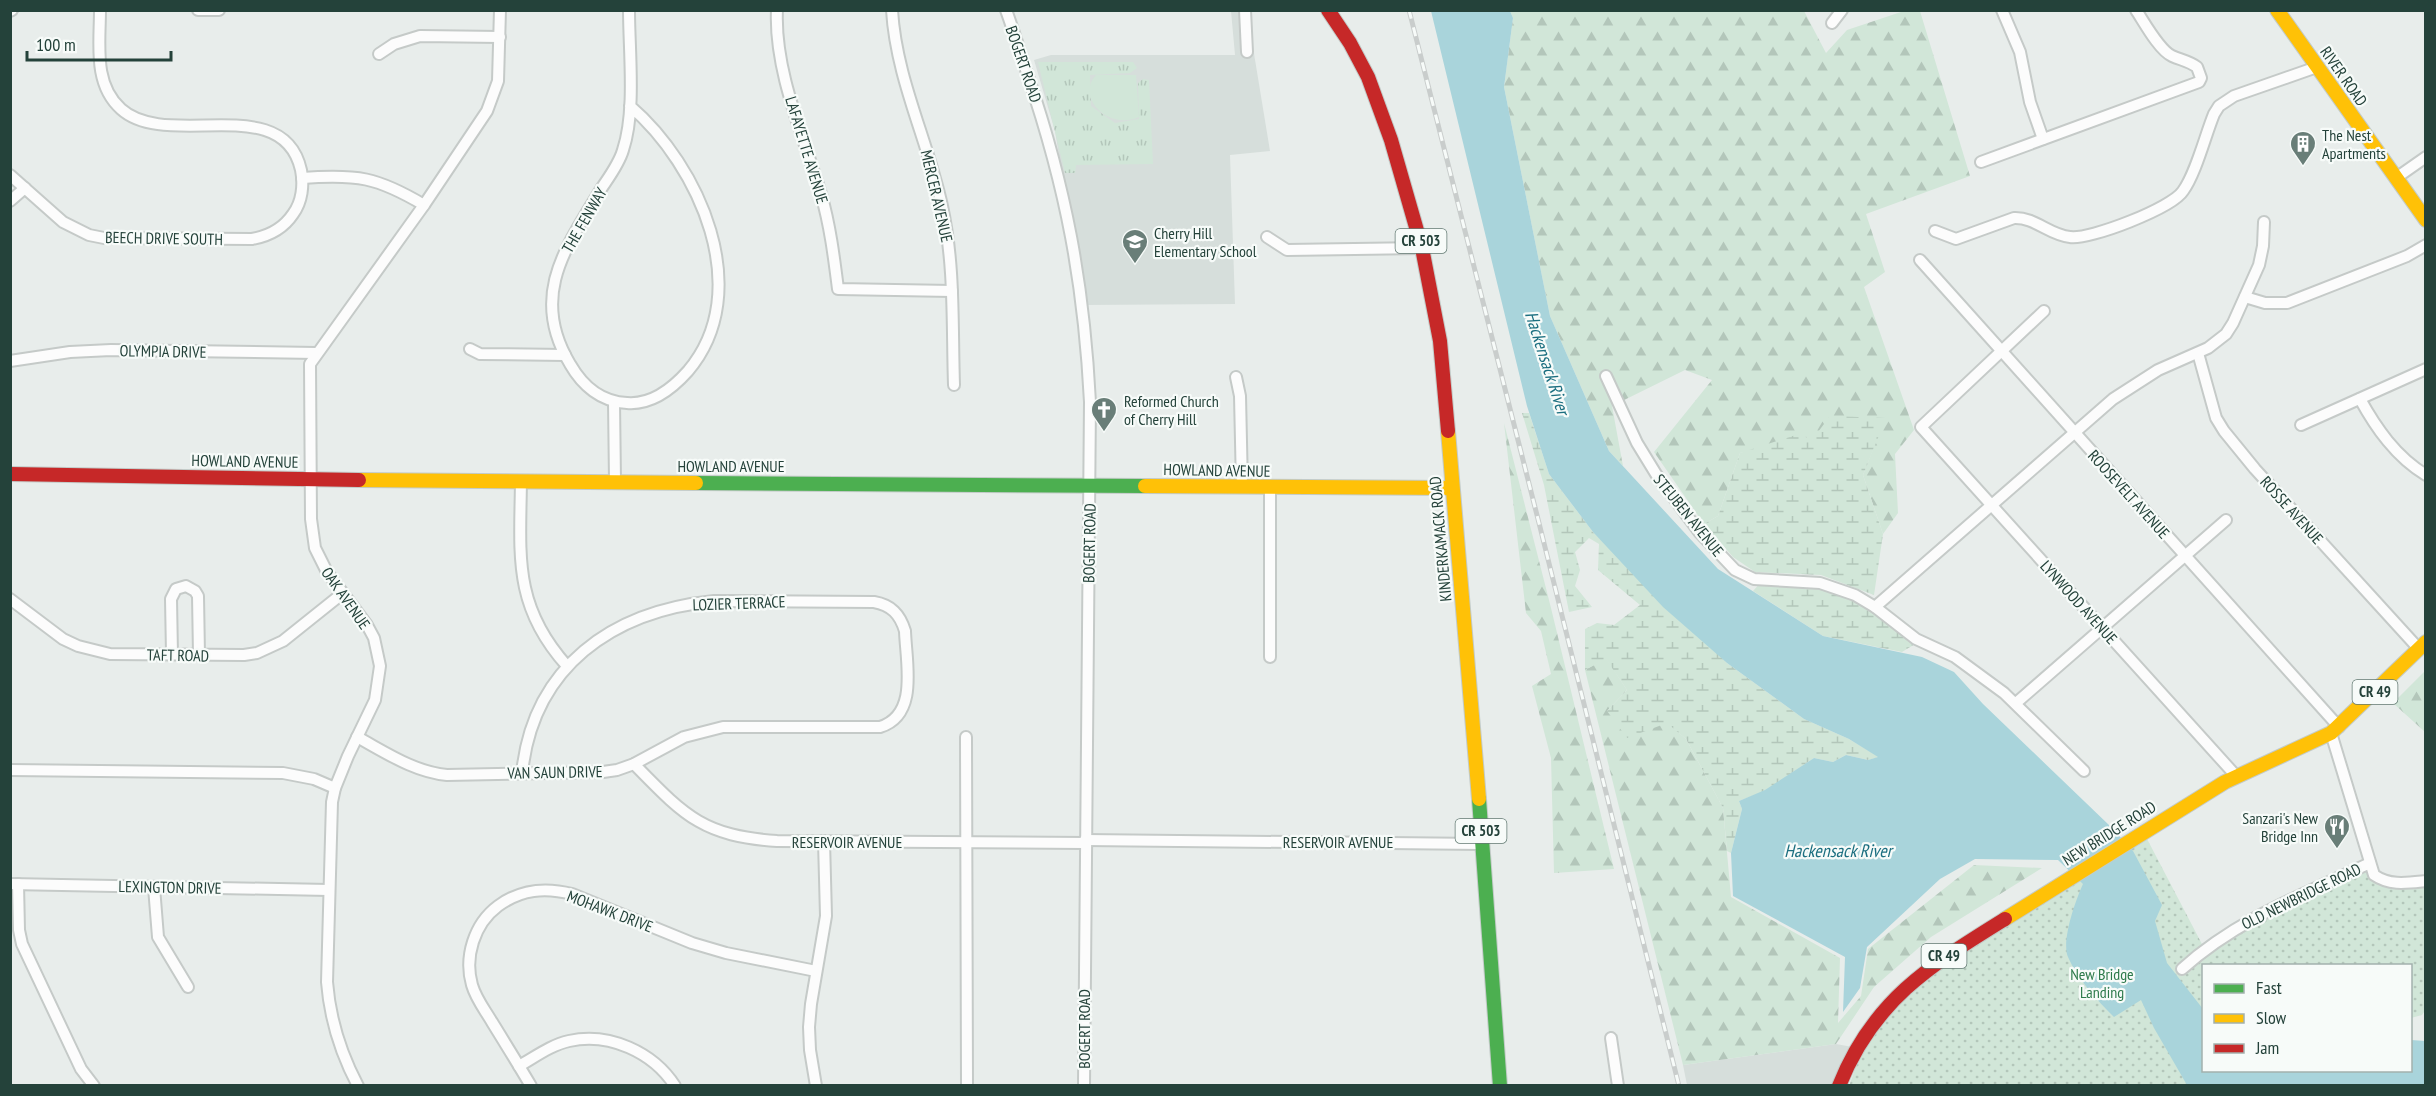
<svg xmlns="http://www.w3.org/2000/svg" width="2436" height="1096" font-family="'PT Sans Narrow',sans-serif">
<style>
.built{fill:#d6dedb}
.grass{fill:url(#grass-tufts)}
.forest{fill:url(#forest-firs)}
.wetland{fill:url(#wetland-marsh)}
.park{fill:url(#park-dots)}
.garden{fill:#d1e6d8}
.water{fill:#a9d4db}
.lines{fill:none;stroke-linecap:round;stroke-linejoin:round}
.street-casing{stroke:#c5cac8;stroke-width:14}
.fast-casing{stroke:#c3cbc8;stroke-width:16}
.slow-casing{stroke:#c3cbc8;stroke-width:16}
.jam-casing{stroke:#c3cbc8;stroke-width:16}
.street{stroke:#fcfcfc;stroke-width:10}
.fast{stroke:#4caf50;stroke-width:14}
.slow{stroke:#ffc107;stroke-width:14}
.jam{stroke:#c62828;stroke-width:14}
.rail-casing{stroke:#c9cdcc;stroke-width:5}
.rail{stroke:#f7fbf9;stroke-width:3;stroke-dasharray:9;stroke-linecap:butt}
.labels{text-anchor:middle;stroke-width:4.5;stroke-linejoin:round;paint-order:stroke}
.shield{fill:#f7fbf9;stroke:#637a73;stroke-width:1.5}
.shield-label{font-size:15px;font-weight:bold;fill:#24423a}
.street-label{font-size:16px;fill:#24423a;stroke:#f7fbf9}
.poi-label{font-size:16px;fill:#24423a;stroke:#f7fbf9;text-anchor:start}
.park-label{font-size:16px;fill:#2d7a4b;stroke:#f7fbf9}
.water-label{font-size:18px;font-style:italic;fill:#1c6f80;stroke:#f7fbf9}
</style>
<defs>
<pattern id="grass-tufts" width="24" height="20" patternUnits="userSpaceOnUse" patternTransform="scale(1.5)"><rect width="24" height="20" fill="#d1e6d8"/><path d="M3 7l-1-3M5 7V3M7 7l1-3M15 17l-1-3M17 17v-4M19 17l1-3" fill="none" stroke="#b3c6ba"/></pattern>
<pattern id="forest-firs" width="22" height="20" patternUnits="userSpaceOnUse" patternTransform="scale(1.5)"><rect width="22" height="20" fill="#d1e6d8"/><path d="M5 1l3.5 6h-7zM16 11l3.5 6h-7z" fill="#b3c6ba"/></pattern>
<pattern id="wetland-marsh" width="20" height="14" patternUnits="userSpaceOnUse" patternTransform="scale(1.5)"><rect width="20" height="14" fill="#d1e6d8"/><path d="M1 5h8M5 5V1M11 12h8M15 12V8" fill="none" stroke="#b3c6ba"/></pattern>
<pattern id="park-dots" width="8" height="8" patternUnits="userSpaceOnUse" patternTransform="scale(1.5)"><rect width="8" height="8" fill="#d1e6d8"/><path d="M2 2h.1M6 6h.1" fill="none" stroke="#b3c6ba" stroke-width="1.8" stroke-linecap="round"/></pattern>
</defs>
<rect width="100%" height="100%" fill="#e8edeb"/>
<g class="built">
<polygon points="1231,11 1247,11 1270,151 1230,155 1235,304 1083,305 1055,131 1034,60 1051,55 1235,55"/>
<polygon points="1836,1044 1858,1048 1839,1085 1687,1085 1683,1065"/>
</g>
<polygon class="grass" points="1038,62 1133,62 1137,68 1130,73 1090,75 1091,106 1115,123 1139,119 1138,83 1143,79 1149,80 1153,164 1076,165 1075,173 1065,173"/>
<g class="forest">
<polygon points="1510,11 1804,11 1826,53 1847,30 1904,11 1920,11 1970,176 1866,214 1885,272 1864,287 1914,430 1895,454 1898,513 1883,534 1863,475 1885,418 1812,440 1740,453 1718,516 1704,524 1654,452 1712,380 1685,370 1612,406 1623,466 1609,451 1550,316 1504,87 1513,18"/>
<polygon points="1504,423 1551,608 1614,869 1554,873 1551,758 1532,686 1551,674 1541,631 1526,613"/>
<polygon points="1606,658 1627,690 1607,711 1668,723 1686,739 1723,808 1731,897 1840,958 1838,1023 1861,996 1868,949 1974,865 2042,868 1931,937 1874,987 1836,1044 1683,1065 1585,670"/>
<polygon points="2425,671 2425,732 2393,703"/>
</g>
<g class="wetland">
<polygon points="1522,413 1529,413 1549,474 1593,532 1727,663 1804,719 1849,739 1879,757 1868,760 1846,755 1833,762 1814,758 1765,791 1739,801 1742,809 1731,853 1727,851 1723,808 1686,739 1667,723 1627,738 1607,711 1627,690 1606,659 1585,670 1585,629 1597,623 1614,625 1640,605 1598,570 1599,544 1589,538 1575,552 1580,570 1575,586 1592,607 1569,612 1544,485"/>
<polygon points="1830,416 1886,418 1863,475 1883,534 1874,595 1821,575 1755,572 1733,557 1704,524 1718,516 1740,453 1799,434 1812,440"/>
<polygon points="1762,581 1835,592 1866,604 1915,644 1902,652 1823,636 1753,591"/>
</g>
<polygon class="park" points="2145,835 2204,948 2370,863 2374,875 2425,881 2426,1009 2422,1015 2411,1018 2410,966 2204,966 2204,1070 2223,1085 1849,1086 1861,1053 1897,1004 1940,963"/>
<path class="garden" d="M1096 75H1136L1139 117C1108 131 1075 97 1096 75Z"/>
<path class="water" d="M1431 11H1510L1513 18 1504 87 1550 316 1609 451 1718 569 1823 636 1922 657 1954 672 1983 704 2110 826 2133 851 2162 905 2155 921 2167 963 2203 1009 2204 1070H2410L2411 1040 2425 1041V1085H2187L2154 1028 2141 1000 2114 1017C2097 1000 2078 980 2068 957 2061 941 2076 899 2083 884L2058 860 1975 859 1940 879 1867 947 1860 988 1843 1012 1845 957 1733 896 1731 853 1742 809 1739 801 1765 790 1814 758 1833 762 1846 755 1868 760 1878 757 1849 739 1804 719 1727 663 1663 607 1593 532 1549 474 1527 406Z"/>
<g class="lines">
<defs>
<g id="street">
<polyline points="198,10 219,10"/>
<path d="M629 10C629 52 636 111 623 150 619 164 609 177 601 189 566 247 529 296 570 364 582 385 601 402 627 403 652 405 672 389 688 371 756 291 699 165 630 106"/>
<path d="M777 10C774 71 804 137 821 194 830 225 834 257 838 289L952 291"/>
<path d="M892 10C896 78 928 141 942 206 955 265 952 325 954 385"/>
<path d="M1006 10C1014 32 1021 54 1028 76 1066 188 1084 284 1090 402L1084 1086"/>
<polyline points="1245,10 1247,52"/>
<polyline points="2002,10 2020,52 2030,102 2043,139"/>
<polyline points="10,11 12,10"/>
<polyline points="1832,23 1842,10"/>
<polyline points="379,54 394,44 420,36 500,37"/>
<path d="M1981 162 2199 82 2201 78 2197 67C2189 61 2181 60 2172 56 2159 50 2144 22 2136 10"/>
<path d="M10 175 63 222 89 235 104 238 252 239C269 236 283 229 293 214 302 202 304 185 301 170 283 90 167 151 121 109 93 84 100 44 100 10"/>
<path d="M302 178C357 174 377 177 424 205"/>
<polyline points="2396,178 2426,157"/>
<polyline points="10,201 25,188"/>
<path d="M1935 231 1956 239 2014 218C2035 217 2049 235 2070 237 2090 240 2172 208 2183 191 2196 173 2205 136 2214 114L2219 106 2234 96 2317 67"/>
<polyline points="1267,237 1287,250 1422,248"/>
<polyline points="1920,260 2339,727"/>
<polyline points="2245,297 2265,303 2287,303 2407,256 2426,245"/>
<polyline points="2044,311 1921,427 2237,777"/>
<polyline points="470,349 480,354 565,355"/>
<polyline points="2198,353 2216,418 2224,431 2255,469 2419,649"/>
<polyline points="10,361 70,352 111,350 316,353"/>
<polyline points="1606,376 1637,443 1656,474 1700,533 1735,570 1754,579 1820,583 1855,595 1875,607 1916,639 1955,657 2004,693 2084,771"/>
<polyline points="1236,377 1240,396 1242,487"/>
<path d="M2360 399C2376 428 2396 457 2426 475"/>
<polyline points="614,402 615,481"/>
<polyline points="2301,425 2426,369"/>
<path d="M521 481C520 556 513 606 567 666"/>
<polyline points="1270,487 1270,657"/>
<polyline points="10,599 63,639 78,646 110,654 244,655 257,653 283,641 343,593"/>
<polyline points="1875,607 2113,399 2158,370 2208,348 2226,334 2233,323 2259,265 2263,246 2264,222"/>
<polyline points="172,654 171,599 176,589 186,586 195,591 198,596 199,655"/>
<polyline points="2016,703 2226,520"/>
<path d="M2331 733 2374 875C2390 886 2407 883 2426 881"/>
<path d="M357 737C385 752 414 772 447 775L603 772 617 770 634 764 684 737 723 727H880C919 715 906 663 905 631 900 614 891 605 874 602L714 601C612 611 533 667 522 773"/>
<polyline points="966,737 967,1086"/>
<path d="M634 764C684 815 702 836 777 841L1085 843"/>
<polyline points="10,770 283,773 314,779 335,788"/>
<polyline points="1085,840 1482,844"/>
<polyline points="10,884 329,890"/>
<polyline points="18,884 19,930 22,944 81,1069 94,1086"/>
<polyline points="154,887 158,937 188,987"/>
<path d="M2182 969C2236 920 2304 894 2370 863"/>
<polyline points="1611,1038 1618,1086"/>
<path d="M519 1066C535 1057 551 1045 569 1041 609 1032 653 1052 675 1086"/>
<path d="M358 1086C340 1052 330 1020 327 982L332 802 335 788 348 756 375 700 380 666 374 638 367 625 327 572 315 548 311 519 310 364 424 205 487 111 498 81 500 10"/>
<path d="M531 1086C518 1064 505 1043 492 1022 485 1010 476 999 472 985 464 957 474 924 498 906 521 889 545 887 572 894L692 943 726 953 816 971"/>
<polyline points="816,1086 810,1050 809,1027 811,1004 826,916 824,841"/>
</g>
<g id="fast">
<polyline points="696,483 1145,486"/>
<polyline points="1479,799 1500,1086"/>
</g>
<g id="slow">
<polyline points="2277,10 2426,220"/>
<polyline points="1448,431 1479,799"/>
<polyline points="359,480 696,483"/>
<polyline points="1145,486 1452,488"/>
<polyline points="2005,919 2225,782 2331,733 2426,642"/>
</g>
<g id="jam">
<polyline points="1328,10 1350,43 1368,77 1391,140 1422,248 1440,341 1448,431"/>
<polyline points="10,474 359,480"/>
<path d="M1839 1086C1873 1000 1931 965 2005 919"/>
</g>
</defs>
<use href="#street" class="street-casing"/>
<use href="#fast" class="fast-casing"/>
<use href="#slow" class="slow-casing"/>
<use href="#jam" class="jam-casing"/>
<use href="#street" class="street"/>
<use href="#fast" class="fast"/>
<use href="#slow" class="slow"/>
<use href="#jam" class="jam"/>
<defs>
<polyline id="rail" points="1409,10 1540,527 1679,1086"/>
</defs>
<use href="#rail" class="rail-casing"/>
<use href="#rail" class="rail"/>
</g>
<defs>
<symbol id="building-pin" viewBox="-11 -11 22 30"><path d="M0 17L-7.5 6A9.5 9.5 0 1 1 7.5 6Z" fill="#697e78" stroke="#f7fbf9"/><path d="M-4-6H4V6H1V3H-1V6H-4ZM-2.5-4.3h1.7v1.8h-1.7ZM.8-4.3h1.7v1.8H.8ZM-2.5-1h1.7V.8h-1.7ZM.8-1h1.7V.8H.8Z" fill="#fff"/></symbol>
<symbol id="school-pin" viewBox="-11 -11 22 30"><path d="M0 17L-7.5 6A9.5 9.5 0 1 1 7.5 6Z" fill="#697e78" stroke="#f7fbf9"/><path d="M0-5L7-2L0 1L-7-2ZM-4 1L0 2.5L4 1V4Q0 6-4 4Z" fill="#fff"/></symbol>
<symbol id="church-pin" viewBox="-11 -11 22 30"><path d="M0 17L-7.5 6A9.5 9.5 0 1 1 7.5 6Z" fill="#697e78" stroke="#f7fbf9"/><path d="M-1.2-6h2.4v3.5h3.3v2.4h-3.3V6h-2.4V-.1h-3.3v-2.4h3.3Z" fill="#fff"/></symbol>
<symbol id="restaurant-pin" viewBox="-11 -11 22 30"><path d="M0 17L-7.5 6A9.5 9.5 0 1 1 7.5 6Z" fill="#697e78" stroke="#f7fbf9"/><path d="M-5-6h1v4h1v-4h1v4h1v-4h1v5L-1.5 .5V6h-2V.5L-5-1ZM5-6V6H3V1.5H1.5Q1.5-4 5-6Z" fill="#fff"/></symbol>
</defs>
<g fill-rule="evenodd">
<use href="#building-pin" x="2288" y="129" width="30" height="40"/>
<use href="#school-pin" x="1120" y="227" width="30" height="40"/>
<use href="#church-pin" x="1089" y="395" width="30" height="40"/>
<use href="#restaurant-pin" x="2322" y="812" width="30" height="40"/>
</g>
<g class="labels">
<g class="shield">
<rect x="1395.5" y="229" width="51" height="24" rx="4.5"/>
<rect x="2352.5" y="680" width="45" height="24" rx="4.5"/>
<rect x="1455.5" y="819" width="51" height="24" rx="4.5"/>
<rect x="1921.5" y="944" width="45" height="24" rx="4.5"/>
</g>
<g class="shield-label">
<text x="1421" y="246">CR 503</text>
<text x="2375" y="697">CR 49</text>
<text x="1481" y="836">CR 503</text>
<text x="1944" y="961">CR 49</text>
</g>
<g class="street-label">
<text transform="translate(1024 64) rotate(71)" y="6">BOGERT ROAD</text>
<text transform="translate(2344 76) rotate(55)" y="6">RIVER ROAD</text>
<text transform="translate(807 150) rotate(73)" y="6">LAFAYETTE AVENUE</text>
<text transform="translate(937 196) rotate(77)" y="6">MERCER AVENUE</text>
<text transform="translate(584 220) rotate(-60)" y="6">THE FENWAY</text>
<text transform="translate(164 238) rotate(1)" y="6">BEECH DRIVE SOUTH</text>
<text transform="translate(163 351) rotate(1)" y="6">OLYMPIA DRIVE</text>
<text transform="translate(245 461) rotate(1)" y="6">HOWLAND AVENUE</text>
<text x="731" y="472">HOWLAND AVENUE</text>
<text transform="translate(1217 470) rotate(1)" y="6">HOWLAND AVENUE</text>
<text transform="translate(2129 494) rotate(48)" y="6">ROOSEVELT AVENUE</text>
<text transform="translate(2292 510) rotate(48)" y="6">ROSSE AVENUE</text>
<text transform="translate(1689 515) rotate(51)" y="6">STEUBEN AVENUE</text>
<text transform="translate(1440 539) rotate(-95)" y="6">KINDERKAMACK ROAD</text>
<text transform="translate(1089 543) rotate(-89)" y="6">BOGERT ROAD</text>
<text transform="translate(346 598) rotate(55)" y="6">OAK AVENUE</text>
<text transform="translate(2079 602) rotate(48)" y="6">LYNWOOD AVENUE</text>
<text transform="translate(739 603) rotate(-2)" y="6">LOZIER TERRACE</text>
<text transform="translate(178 655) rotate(1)" y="6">TAFT ROAD</text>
<text transform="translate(555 772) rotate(-1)" y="6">VAN SAUN DRIVE</text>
<text transform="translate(2109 833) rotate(-32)" y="6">NEW BRIDGE ROAD</text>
<text x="847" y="848">RESERVOIR AVENUE</text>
<text x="1338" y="848">RESERVOIR AVENUE</text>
<text transform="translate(170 887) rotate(1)" y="6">LEXINGTON DRIVE</text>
<text transform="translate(2301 896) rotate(-26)" y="6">OLD NEWBRIDGE ROAD</text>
<text transform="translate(610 911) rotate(21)" y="6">MOHAWK DRIVE</text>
<text transform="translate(1084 1029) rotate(-90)" y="6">BOGERT ROAD</text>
</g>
<g class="poi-label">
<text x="2322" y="141">The Nest<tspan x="2322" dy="18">Apartments</tspan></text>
<text x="1154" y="239">Cherry Hill<tspan x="1154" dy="18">Elementary School</tspan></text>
<text x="1124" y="407">Reformed Church<tspan x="1124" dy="18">of Cherry Hill</tspan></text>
<text x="2318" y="824" text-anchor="end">Sanzari's New<tspan x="2318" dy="18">Bridge Inn</tspan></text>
</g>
<g class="park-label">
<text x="2102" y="980">New Bridge<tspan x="2102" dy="18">Landing</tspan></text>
</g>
<g class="water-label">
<text transform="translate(1547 363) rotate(72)" y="6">Hackensack River</text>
<text x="1838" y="857">Hackensack River</text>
</g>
</g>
<rect width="2436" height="1096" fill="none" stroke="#24423a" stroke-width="24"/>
<rect x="2202" y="964" width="210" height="108" fill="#f7fbf9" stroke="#a3b1ad" stroke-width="1.5"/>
<rect x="2214" y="984" width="30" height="9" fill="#4caf50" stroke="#a3b1ad" stroke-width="1.5"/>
<text x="2256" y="994" font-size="18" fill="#24423a">Fast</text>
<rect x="2214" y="1014" width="30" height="9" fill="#ffc107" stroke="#a3b1ad" stroke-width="1.5"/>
<text x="2256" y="1024" font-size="18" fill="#24423a">Slow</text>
<rect x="2214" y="1044" width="30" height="9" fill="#c62828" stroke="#a3b1ad" stroke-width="1.5"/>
<text x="2256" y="1054" font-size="18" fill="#24423a">Jam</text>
<path d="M27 51v9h144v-9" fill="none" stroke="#24423a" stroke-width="3"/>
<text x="36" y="51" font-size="18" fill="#24423a" stroke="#f7fbf9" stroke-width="4.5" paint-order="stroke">100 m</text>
</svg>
